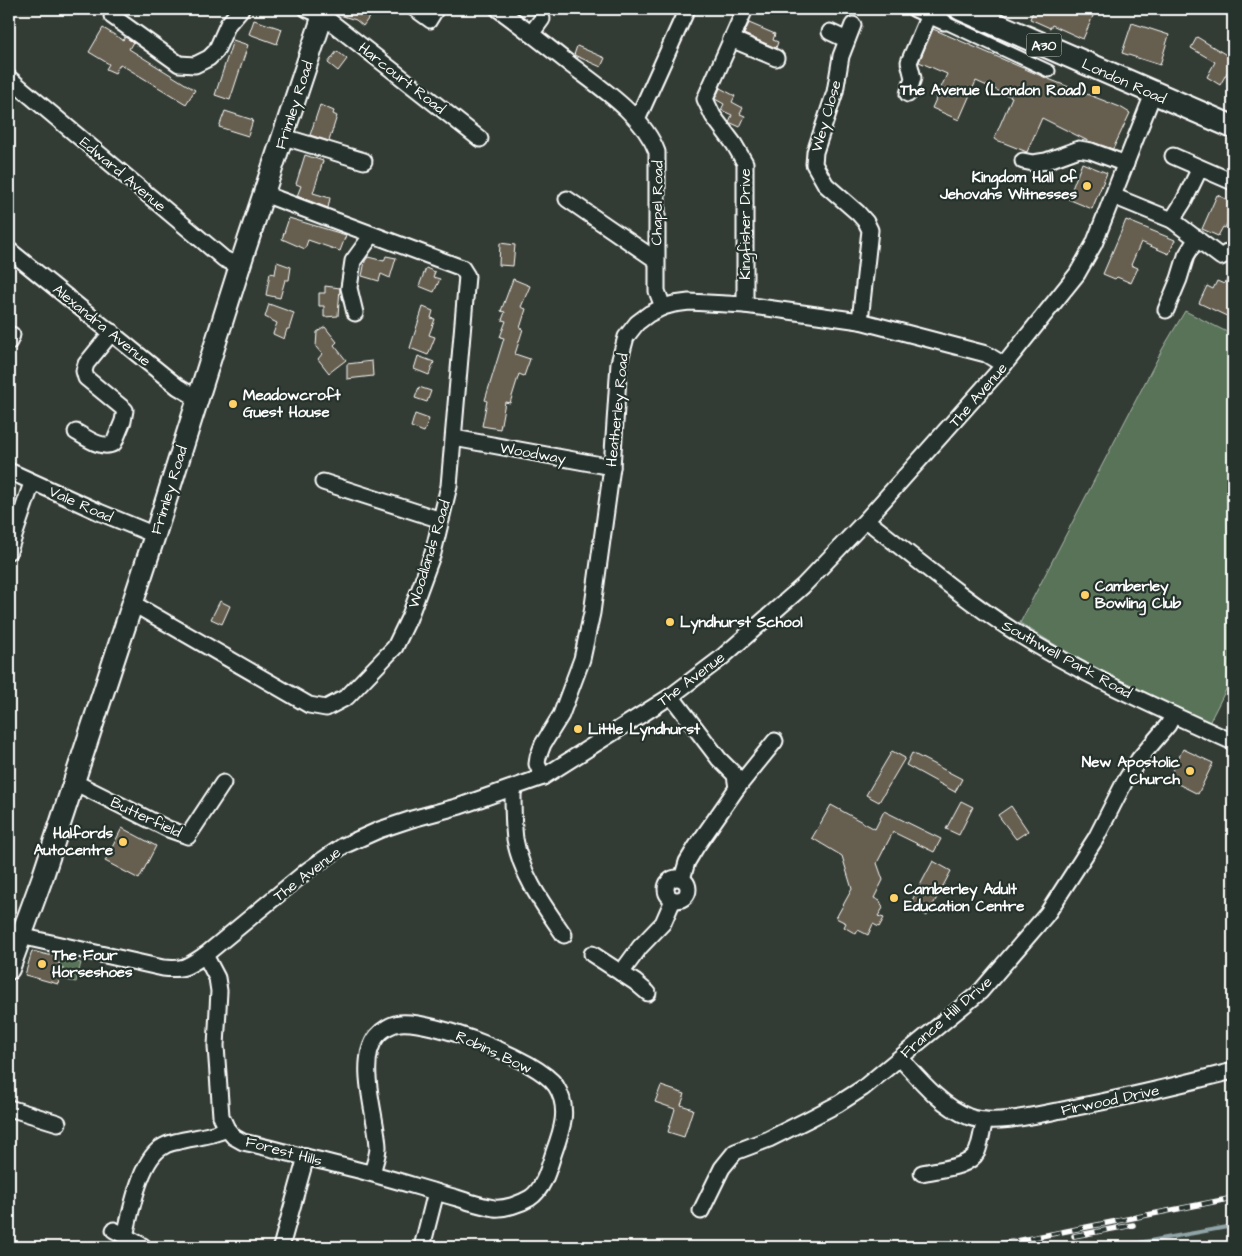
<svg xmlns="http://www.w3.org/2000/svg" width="1242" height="1256" font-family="'Architects Daughter',sans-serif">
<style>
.green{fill:#597358;stroke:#acb9ac}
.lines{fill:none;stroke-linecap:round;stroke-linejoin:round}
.stream{stroke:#91a4a8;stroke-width:4}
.building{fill:#665e4f;stroke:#fff}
.pedestrian-casing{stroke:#fff;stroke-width:15}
.minor-casing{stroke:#fff;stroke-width:19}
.secondary-casing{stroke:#fff;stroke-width:24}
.primary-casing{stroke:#fff;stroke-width:26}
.pedestrian{stroke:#26332d;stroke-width:11}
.minor{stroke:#26332d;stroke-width:15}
.secondary{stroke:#26332d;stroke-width:20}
.primary{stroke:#26332d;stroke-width:22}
.rail-casing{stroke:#fff;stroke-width:5.5}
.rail{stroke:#26332d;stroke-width:4;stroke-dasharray:11;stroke-linecap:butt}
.poi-dot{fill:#ffd166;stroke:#26332d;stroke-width:2}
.labels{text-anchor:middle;stroke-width:4.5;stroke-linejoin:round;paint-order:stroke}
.shield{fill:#26332d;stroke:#bec2c0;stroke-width:1}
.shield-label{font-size:14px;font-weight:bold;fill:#fff}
.street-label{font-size:15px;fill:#fff;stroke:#26332d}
.poi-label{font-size:15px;font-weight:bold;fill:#fff;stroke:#26332d;text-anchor:start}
</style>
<rect width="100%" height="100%" fill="#333c34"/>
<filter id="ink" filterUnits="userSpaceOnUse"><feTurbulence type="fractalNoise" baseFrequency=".02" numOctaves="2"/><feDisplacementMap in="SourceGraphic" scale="10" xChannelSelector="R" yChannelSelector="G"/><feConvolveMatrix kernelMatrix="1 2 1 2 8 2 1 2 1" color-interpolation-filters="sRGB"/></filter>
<g filter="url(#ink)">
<g class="green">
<polygon points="1185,311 1233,335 1233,676 1209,723 1086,664 1020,623 1163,348"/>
<polygon points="61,958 81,963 76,982 60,979 63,968 58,966"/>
</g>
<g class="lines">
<polyline class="stream" points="1116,1247 1233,1226"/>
</g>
<g class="building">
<polygon points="337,9 375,9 363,26 356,20 336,14"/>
<polygon points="1034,9 1096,9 1083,39 1052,25 1050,28 1030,19"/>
<polygon points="254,20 282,29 277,44 249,34"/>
<polygon points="749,23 775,34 773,40 778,42 776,48 744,34"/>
<polygon points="1132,23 1169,35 1160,65 1122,53"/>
<polygon points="103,28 123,40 125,37 133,42 129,49 195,90 186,104 120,64 115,73 106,69 109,64 89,52"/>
<polygon points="933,29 1046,78 1120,107 1130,113 1113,149 1088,141 1042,118 1027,152 994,139 1012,97 976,81 959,120 932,108 947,74 919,62"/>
<polygon points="1197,37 1233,59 1233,62 1220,85 1207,77 1215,62 1191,48"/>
<polygon points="233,40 248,45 230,100 215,95"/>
<polygon points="577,46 605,58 601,67 574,55"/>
<polygon points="337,51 347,59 338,71 328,63"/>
<polygon points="720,88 735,96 732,102 743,108 740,114 745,116 740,127 729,122 732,115 721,110 724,104 715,99"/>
<polygon points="320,105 334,111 333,114 337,116 329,141 310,135"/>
<polygon points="225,111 253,120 248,136 219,127"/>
<polygon points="305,155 323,161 313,193 330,198 328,208 297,196 301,186 296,184"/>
<polygon points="1082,163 1107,173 1092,209 1068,199"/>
<polygon points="1217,195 1233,202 1230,211 1232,212 1225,228 1223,227 1218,236 1202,229"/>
<polygon points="289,218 346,235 340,251 308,240 305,249 282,239"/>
<polygon points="1126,220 1175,240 1169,254 1141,242 1131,265 1138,268 1131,283 1117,277 1115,279 1103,274"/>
<polygon points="500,243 515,245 513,266 499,265"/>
<polygon points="386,256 396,258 390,278 381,274 379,281 362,276 365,261 368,257 384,261"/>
<polygon points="277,262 291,267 289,280 285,280 280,298 266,295 270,273 275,274"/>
<polygon points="426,268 435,272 433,277 440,279 434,292 419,286"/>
<polygon points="513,279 530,286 521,307 526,309 520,328 523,329 515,354 530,359 524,376 519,374 510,403 505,402 500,429 482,426 487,401 485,400 504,338 500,337 506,321 502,320 505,312 501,311"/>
<polygon points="1217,281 1224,284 1225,281 1233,284 1233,319 1199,303 1207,286 1213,289"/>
<polygon points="325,286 340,288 338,316 324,317 324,306 319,306 319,293 325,293"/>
<polygon points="269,304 294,313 289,329 287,329 284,339 273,334 277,323 265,317"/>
<polygon points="423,307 433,311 431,318 435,319 429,335 435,337 428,355 410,348"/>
<polygon points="325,327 337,342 334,345 346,360 329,373 318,359 322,354 316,347 317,332"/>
<polygon points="418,356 434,362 429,375 414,369"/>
<polygon points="372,361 373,376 347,379 347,364"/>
<polygon points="419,387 431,391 427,402 415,398"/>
<polygon points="415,414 429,419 424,432 411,427"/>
<polygon points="220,601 230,606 222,624 211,619"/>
<polygon points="1183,749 1213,763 1198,794 1168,779"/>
<polygon points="892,751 905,758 879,802 866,795"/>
<polygon points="912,753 962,779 955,792 906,765"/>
<polygon points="961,801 973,807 959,835 946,829"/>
<polygon points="831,805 875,829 884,811 941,839 934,852 893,832 877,863 883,880 874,898 880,901 883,908 878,916 884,918 879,927 873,924 868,935 858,930 856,934 844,927 846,923 836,918 852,889 842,856 812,838"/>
<polygon points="1011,806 1028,831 1016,839 998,815"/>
<polygon points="122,828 156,846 139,879 105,861"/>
<polygon points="933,861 951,871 927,916 909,906"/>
<polygon points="32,951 61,958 58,966 63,968 58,984 25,975"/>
<polygon points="661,1086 685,1094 681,1105 693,1109 684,1137 668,1132 675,1109 655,1102"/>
</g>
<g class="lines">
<defs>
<g id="pedestrian">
<polyline points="412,9 430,22 438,9"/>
<polyline points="944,22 1049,71"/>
</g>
<g id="minor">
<polyline points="307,9 323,16 345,33 480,139"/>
<path d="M498 9C523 27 547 46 571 65 601 88 644 116 657 152V291L663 307"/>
<polyline points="915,9 944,22"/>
<polyline points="112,16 179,64 195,65 209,58 216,51 228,24 241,9"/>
<polyline points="853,25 841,56 835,92 815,152 814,164 826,185 858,213 866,222 870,230 860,321"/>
<polyline points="830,32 847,40"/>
<polyline points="531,34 542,19"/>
<polyline points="731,39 776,58"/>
<polyline points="9,78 217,253 224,259 240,266"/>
<polyline points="908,94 913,78 909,62 929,15"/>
<polyline points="637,120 687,9"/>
<polyline points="284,137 364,161"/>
<polyline points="1173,156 1233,182"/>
<polyline points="1023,161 1033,163 1046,161 1079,149 1091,151 1126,164"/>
<polyline points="1113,196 1172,220 1221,257 1233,249"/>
<polyline points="567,199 656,260"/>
<polyline points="1172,220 1184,201 1200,168"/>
<polyline points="9,250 178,387 197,398"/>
<polyline points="745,305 745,163 734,144 713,116 705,99 745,9"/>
<polyline points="1166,310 1179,279 1186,256 1197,238"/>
<polyline points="355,313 349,288 353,261 372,235"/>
<polyline points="9,342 12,335"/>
<path d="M76 432C87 438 102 450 114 443L123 421 125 410 86 378 84 371 86 364 112 332"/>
<polyline points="454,438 612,467"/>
<polyline points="9,471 99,512 155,535"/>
<polyline points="323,482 441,520"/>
<path d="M866 520C914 557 961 597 1012 630 1082 675 1158 708 1233 742"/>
<polyline points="9,551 32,483"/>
<polyline points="132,603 309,705 326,708 347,697 395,647 409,618 433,553 449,486 467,276 462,268 264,194"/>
<polyline points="671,696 719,759 735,775 737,788"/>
<polyline points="543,777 537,764 538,757 543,744 561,715 582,659 592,613 612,467 619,363 626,337 637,323 649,314 663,307 674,304 689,302 745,305 860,321 986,354 1004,365"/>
<polyline points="74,782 168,829 188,836 223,783"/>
<path d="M513 789C513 805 513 823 515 839 521 875 544 906 564 935"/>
<circle cx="677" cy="889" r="11"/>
<polyline points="682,879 687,862 696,847 737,788 775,741"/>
<path d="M20 936 163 968C184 970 187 967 205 955L308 870 343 846 379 830 412 819 460 806 543 777 671 696 720 659 803 586 866 520 1004 365 1077 274 1094 244 1153 94"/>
<polyline points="592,954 635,982 648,993"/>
<path d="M205 955 217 978 219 991 216 1046 221 1116 227 1129 234 1137 243 1142C266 1147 288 1153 310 1158 333 1164 357 1169 380 1176 406 1183 431 1191 457 1198 469 1202 482 1206 494 1208 505 1209 520 1204 530 1198 544 1189 549 1167 554 1152 562 1130 570 1108 556 1086 537 1059 433 1020 400 1023 391 1024 382 1030 377 1036 356 1062 377 1117 378 1147 378 1155 374 1165 372 1173"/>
<polyline points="621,973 640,947 663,923 673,900"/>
<path d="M900 1058C920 1080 941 1106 969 1117 994 1126 1041 1114 1067 1109 1123 1098 1178 1085 1233 1071"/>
<polyline points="9,1108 58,1123"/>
<path d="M922 1173C939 1169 969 1168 977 1152 981 1142 982 1130 985 1120"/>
<polyline points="701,1211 722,1168 735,1152 769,1139 807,1120 838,1104 863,1088 980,992 1047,914 1096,838 1124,783 1139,759 1168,725 1173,715"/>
<polyline points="114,1230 143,1246"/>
<path d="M125 1236C131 1212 140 1158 164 1146 167 1144 171 1143 175 1142 193 1137 210 1137 227 1129"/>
<polyline points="281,1247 306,1157"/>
<polyline points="422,1247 436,1192"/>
</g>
<polyline id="secondary" points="9,969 43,876 155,535 243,256 325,9"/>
<polyline id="primary" points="961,9 1233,127"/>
</defs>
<use href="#pedestrian" class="pedestrian-casing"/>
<use href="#minor" class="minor-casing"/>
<use href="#secondary" class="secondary-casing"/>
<use href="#primary" class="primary-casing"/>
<use href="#pedestrian" class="pedestrian"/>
<use href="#minor" class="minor"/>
<use href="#secondary" class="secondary"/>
<use href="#primary" class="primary"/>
<defs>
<g id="rail">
<polyline points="1074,1236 1133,1225"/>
<polyline points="986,1247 1233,1198"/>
</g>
</defs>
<use href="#rail" class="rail-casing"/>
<use href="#rail" class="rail"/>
</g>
</g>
<g class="poi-dot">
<rect x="1091" y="85" width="10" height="10" rx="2.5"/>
<circle cx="1087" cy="186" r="5"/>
<circle cx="233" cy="404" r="5"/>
<circle cx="1085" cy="595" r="5"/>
<circle cx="670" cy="622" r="5"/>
<circle cx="578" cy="729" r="5"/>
<circle cx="1190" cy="771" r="5"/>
<circle cx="123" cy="842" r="5"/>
<circle cx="894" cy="898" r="5"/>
<circle cx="42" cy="964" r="5"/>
</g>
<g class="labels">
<rect class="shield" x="1026.5" y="33.5" width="35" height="23" rx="4"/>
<g class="shield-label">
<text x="1044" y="50">A30</text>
</g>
<g class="street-label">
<text transform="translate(402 78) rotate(38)" y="5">Harcourt Road</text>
<text transform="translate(1124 81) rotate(24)" y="5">London Road</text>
<text transform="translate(294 105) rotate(-72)" y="5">Frimley Road</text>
<text transform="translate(826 116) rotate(-74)" y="5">Wey Close</text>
<text transform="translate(123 174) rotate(40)" y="5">Edward Avenue</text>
<text transform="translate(657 203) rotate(-89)" y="5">Chapel Road</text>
<text transform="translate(745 224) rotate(-90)" y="5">Kingfisher Drive</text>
<text transform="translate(102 325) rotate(39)" y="5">Alexandra Avenue</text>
<text transform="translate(978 395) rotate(-49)" y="5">The Avenue</text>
<text transform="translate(617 410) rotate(-84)" y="5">Heatherley Road</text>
<text transform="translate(533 453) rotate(10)" y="5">Woodway</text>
<text transform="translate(169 490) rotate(-73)" y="5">Frimley Road</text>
<text transform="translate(81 504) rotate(24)" y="5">Vale Road</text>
<text transform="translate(429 554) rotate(-73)" y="5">Woodlands Road</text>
<text transform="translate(1067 659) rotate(29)" y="5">Southwell Park Road</text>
<text transform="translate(691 679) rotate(-37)" y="5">The Avenue</text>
<text transform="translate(146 817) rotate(25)" y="5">Butterfield</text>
<text transform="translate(307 874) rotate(-37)" y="5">The Avenue</text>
<text transform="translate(946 1017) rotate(-41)" y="5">France Hill Drive</text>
<text transform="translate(494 1052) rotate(25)" y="5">Robins Bow</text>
<text transform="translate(1110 1100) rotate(-12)" y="5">Firwood Drive</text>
<text transform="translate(284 1151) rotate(15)" y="5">Forest Hills</text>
</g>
<g class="poi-label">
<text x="1086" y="95" text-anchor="end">The Avenue (London Road)</text>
<text x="1077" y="182" text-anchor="end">Kingdom Hall of<tspan x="1077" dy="17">Jehovahs Witnesses</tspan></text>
<text x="243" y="400">Meadowcroft<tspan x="243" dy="17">Guest House</tspan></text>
<text x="1095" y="591">Camberley<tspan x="1095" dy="17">Bowling Club</tspan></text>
<text x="680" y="627">Lyndhurst School</text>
<text x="588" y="734">Little Lyndhurst</text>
<text x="1180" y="767" text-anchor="end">New Apostolic<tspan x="1180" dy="17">Church</tspan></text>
<text x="113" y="838" text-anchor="end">Halfords<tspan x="113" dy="17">Autocentre</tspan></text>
<text x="904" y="894">Camberley Adult<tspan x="904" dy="17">Education Centre</tspan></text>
<text x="52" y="960">The Four<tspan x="52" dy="17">Horseshoes</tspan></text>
</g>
</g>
<rect width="1242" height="1256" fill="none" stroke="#26332d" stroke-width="30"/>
<rect x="15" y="15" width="1212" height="1226" fill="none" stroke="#fff" stroke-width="2" filter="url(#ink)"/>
</svg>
